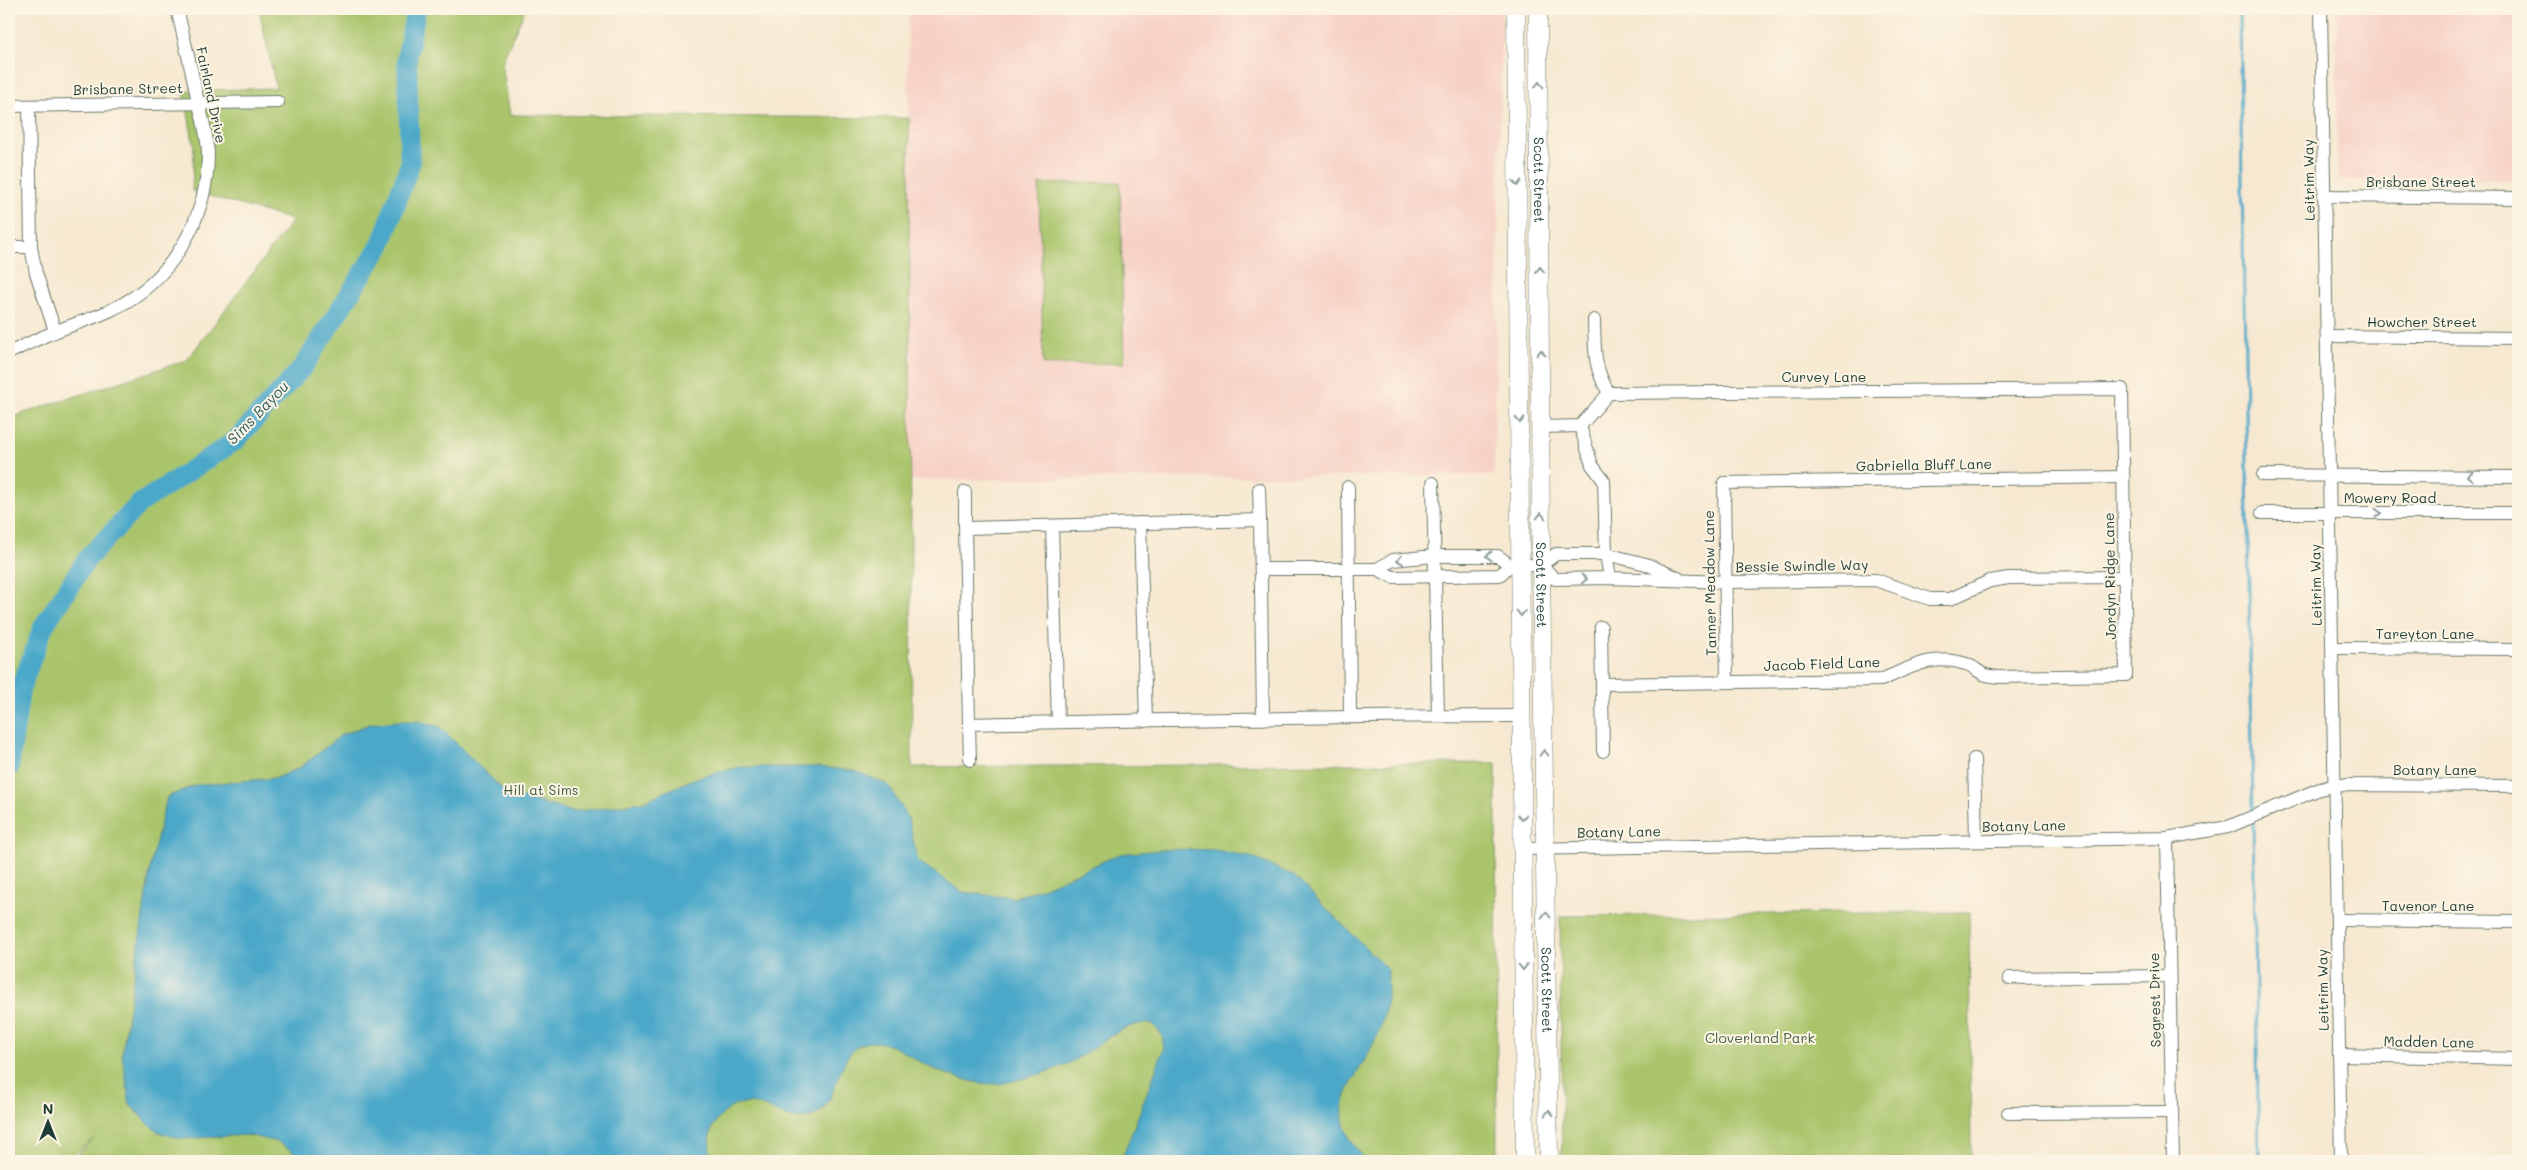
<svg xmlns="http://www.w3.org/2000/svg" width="2527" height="1170" font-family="Mali,sans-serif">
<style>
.built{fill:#f7d1c6}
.green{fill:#a9c46b;stroke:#648050}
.water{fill:#4ba8c9;stroke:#35727e}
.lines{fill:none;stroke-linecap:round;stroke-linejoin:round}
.stream{stroke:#4ba8c9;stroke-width:3}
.river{stroke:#4ba8c9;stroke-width:20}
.minor-casing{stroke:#6b796b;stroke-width:14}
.secondary-casing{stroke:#6b796b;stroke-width:19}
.minor{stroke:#fff;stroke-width:12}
.secondary{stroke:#fff;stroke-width:18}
.oneway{stroke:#8f9e9a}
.labels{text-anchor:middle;stroke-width:4;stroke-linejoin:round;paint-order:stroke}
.street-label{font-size:14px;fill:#1f3d34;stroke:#fcf5e5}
.park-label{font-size:14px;fill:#425f42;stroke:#fcf5e5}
.water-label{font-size:15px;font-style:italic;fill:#2c5d61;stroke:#fcf5e5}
</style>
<rect width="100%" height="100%" fill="#fcf5e5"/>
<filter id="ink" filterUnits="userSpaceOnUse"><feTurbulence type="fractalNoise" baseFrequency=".02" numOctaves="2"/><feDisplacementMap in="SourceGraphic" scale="10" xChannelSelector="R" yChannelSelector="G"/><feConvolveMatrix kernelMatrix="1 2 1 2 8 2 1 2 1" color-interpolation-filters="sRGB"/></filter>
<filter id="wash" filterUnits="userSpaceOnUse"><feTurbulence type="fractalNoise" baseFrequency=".0096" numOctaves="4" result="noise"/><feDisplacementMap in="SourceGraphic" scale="20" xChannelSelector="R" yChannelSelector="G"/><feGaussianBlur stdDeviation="1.12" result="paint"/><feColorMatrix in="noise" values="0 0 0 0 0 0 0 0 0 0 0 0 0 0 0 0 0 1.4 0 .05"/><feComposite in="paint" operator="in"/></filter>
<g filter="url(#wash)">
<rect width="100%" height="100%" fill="#f7e9d1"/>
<g class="built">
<polygon points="908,9 1502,9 1494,475 910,480"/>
<rect x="2337" y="9" width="181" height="171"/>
</g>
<g class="green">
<polygon points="259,9 525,9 502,63 510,115 909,118 912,767 1496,763 1497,1161 71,1161 94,1139 65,1161 9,1161 9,418 187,360 293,220 192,191 194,147 184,91 276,88"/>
<polygon points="1120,182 1124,363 1043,365 1039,184"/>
<polygon points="1969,912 1971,1161 1562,1161 1560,916"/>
</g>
<path class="water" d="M398 721H417L440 727 506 793 573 812 642 802 696 778 740 767H819L855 771 888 785 908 818 918 861 962 892 1013 898 1045 887 1120 854 1171 849 1216 850 1254 858 1294 876 1388 970C1388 996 1387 1014 1376 1038 1353 1088 1319 1110 1367 1161H1117L1123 1156 1164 1048 1162 1035 1152 1023C1120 1021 1093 1052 1065 1065 1045 1074 1025 1078 1004 1083 981 1088 940 1073 920 1062 904 1053 892 1042 872 1042 835 1043 841 1103 815 1115 781 1132 755 1080 721 1116 707 1130 708 1143 712 1161H307L278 1142 247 1135 182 1139 156 1131 130 1105 122 1054 151 863 167 797 196 785 276 778 301 767 341 735 370 724Z"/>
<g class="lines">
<g class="stream">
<polyline points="2239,9 2253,813"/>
<polyline points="2253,819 2259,1161"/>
</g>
<polyline class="river" points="9,767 20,690 43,627 87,559 139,504 235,441 303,367 381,245 410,164 407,56 416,9"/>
</g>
</g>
<g filter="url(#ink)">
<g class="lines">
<defs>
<g id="minor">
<polyline points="2321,9 2341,1161"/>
<polyline points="9,106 278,102"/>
<polyline points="29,106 31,247 36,273 55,331"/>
<polyline points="2324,196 2518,198"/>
<polyline points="9,247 31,247"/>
<path d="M1594 320C1595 350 1593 367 1609 393"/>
<polyline points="2327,336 2518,338"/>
<path d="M9 353C25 345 41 337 57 331 75 323 96 318 113 309 173 280 208 218 208 153 207 134 202 115 197 97 191 68 184 38 177 9"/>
<polyline points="1580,426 1592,465 1604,481 1606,554 1610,578"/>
<path d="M1541 427 1580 426 1609 393 2122 389 2126 675 1998 677C1994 676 1987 676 1983 674 1977 671 1973 666 1966 664 1932 653 1910 668 1881 680L1602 684"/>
<polyline points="2263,475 2518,477"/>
<polyline points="1433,483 1438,716"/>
<polyline points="1348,487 1350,716"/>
<polyline points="1259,489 1260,520"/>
<polyline points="965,492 965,528"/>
<polyline points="2262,513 2518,513"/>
<polyline points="1140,523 1146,721"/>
<polyline points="1052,526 1058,722"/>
<polyline points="1510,565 1500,575 1393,577 1377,569 1393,560 1434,556 1498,556 1510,565 1541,565 1556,554 1606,554 1646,564 1678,578"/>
<polyline points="1541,565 1555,579 1610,578 1725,582 1876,580 1930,599 1950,599 1990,581 2009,578 2125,577"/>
<polyline points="1261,569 1377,569"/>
<polyline points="1601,627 1603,751"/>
<polyline points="2332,648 2518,649"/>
<polyline points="1727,682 1724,483 2123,477"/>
<path d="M1263 719 1260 520 965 528 969 724C1153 720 1337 716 1521 716"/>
<polyline points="969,724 970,760"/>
<polyline points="1974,759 1976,841"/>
<polyline points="2167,838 2173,1161"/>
<polyline points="1522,849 2167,838 2228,827 2317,790 2335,785 2518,786"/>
<polyline points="2337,920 2518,922"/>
<polyline points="2009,978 2169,976"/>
<polyline points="2339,1055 2518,1059"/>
<polyline points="2008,1113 2172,1112"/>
</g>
<g id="secondary">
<polyline points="1516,9 1525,1161"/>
<path id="s1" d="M1538 9 1541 565 1549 1161"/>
</g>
</defs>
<use href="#minor" class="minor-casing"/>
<use href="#secondary" class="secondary-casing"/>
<use href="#minor" class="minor"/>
<use href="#secondary" class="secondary"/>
</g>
<defs><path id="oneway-chevron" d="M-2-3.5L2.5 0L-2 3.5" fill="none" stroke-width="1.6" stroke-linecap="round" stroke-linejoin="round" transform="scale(1.25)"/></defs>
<g class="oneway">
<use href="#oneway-chevron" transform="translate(1539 85) rotate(-90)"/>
<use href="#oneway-chevron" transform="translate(1517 183) rotate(89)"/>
<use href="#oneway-chevron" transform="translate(1540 270) rotate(-91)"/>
<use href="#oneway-chevron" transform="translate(1541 353) rotate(-90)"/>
<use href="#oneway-chevron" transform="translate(1520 420) rotate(89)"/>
<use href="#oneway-chevron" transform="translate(2470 476) rotate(-180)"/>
<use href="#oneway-chevron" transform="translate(2378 513)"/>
<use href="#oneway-chevron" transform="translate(1541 516) rotate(-90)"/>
<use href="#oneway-chevron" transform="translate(1489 556) rotate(-180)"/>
<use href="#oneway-chevron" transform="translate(1400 560) rotate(172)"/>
<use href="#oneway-chevron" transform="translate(1584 579) rotate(-1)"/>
<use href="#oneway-chevron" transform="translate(1521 613) rotate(90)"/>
<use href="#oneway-chevron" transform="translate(1544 753) rotate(-91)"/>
<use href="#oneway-chevron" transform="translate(1522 817) rotate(90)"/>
<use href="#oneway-chevron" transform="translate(1546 915) rotate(-91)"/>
<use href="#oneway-chevron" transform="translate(1523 967) rotate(89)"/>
<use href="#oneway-chevron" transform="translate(1549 1113) rotate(-91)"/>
</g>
</g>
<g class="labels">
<g class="street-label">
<text transform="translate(128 89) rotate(-1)" y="5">Brisbane Street</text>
<text transform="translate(211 95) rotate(78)" y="5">Fairland Drive</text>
<text dy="5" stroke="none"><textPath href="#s1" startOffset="171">Scott Street</textPath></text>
<text transform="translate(2309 180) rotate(-91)" y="5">Leitrim Way</text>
<text x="2421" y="187">Brisbane Street</text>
<text x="2422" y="327">Howcher Street</text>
<text x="1824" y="382">Curvey Lane</text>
<text transform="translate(1924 465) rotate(-1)" y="5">Gabriella Bluff Lane</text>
<text x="2390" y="503">Mowery Road</text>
<text transform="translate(1802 566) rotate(-1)" y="5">Bessie Swindle Way</text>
<text transform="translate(2110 576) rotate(-91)" y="5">Jordyn Ridge Lane</text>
<text transform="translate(1710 583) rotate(-91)" y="5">Tanner Meadow Lane</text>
<text dy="5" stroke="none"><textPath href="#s1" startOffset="576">Scott Street</textPath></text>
<text transform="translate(2316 585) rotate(-91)" y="5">Leitrim Way</text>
<text x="2425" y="639">Tareyton Lane</text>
<text transform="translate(1822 664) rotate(-2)" y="5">Jacob Field Lane</text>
<text x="2435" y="775">Botany Lane</text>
<text transform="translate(2024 826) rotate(-1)" y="5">Botany Lane</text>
<text transform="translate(1619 832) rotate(-1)" y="5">Botany Lane</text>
<text x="2428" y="911">Tavenor Lane</text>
<text dy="5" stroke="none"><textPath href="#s1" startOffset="981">Scott Street</textPath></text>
<text transform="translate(2323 990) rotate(-91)" y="5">Leitrim Way</text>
<text transform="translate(2155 1000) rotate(-91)" y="5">Segrest Drive</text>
<text transform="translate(2429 1042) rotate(1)" y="5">Madden Lane</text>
</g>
<g class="park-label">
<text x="541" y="795">Hill at Sims</text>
<text x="1760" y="1043">Cloverland Park</text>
</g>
<g class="water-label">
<text transform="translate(258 413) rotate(-46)" y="5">Sims Bayou</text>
</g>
</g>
<rect width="2527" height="1170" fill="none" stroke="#fcf5e5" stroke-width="30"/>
<g transform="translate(48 1122)" stroke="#fcf5e5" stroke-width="4" paint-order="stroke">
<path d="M0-4L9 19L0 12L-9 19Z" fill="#1f3d34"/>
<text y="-8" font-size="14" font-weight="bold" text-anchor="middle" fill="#1f3d34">N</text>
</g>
</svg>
